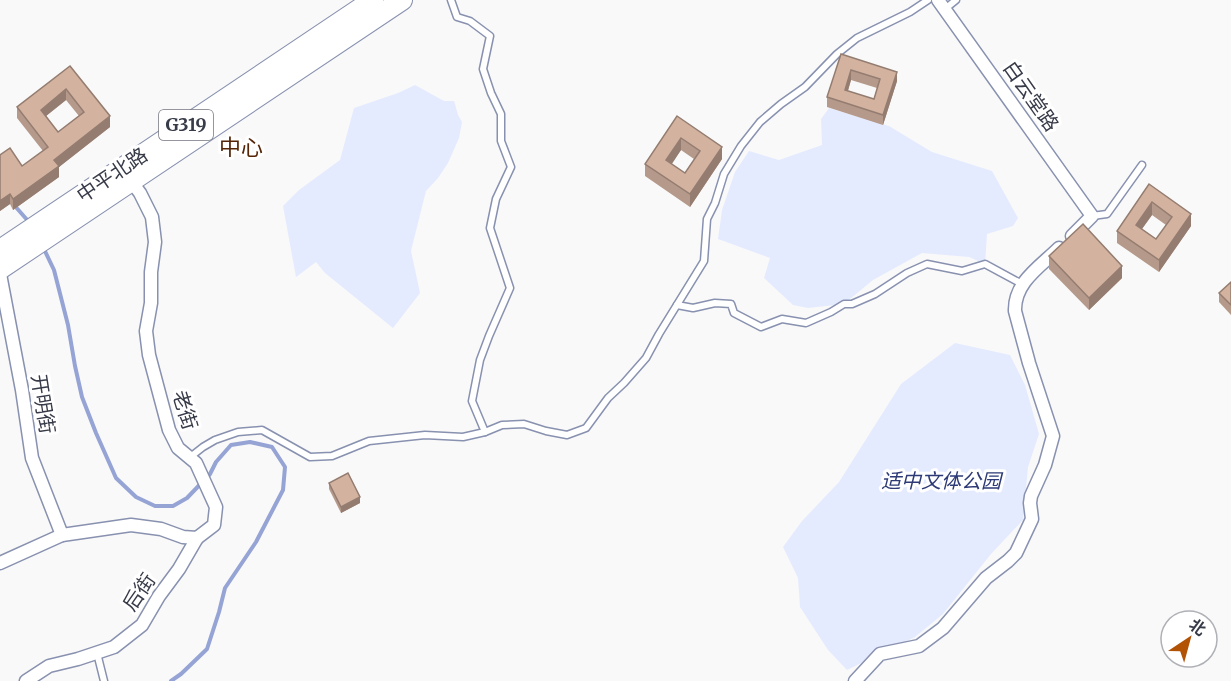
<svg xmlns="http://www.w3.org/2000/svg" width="1231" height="681" font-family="Merriweather,'Noto Sans SC',serif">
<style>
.green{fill:#e5ebff}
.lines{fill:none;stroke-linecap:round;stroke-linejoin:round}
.stream{stroke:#95a4d5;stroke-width:4}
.service-casing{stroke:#8891af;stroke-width:9}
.minor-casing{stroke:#8891af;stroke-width:15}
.trunk-casing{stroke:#8891af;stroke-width:22}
.service{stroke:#fff;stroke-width:6}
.minor{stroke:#fff;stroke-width:12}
.trunk{stroke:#fff;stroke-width:20}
.wall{fill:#b5998a;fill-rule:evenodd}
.shaded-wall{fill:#947d70}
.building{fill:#d3b2a0;stroke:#947d70;stroke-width:1.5;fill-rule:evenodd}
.labels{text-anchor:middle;stroke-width:6;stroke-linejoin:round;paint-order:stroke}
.shield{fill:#fff;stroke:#74767f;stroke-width:1.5}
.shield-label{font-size:18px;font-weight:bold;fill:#383b48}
.street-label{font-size:20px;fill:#383b48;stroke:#fff}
.park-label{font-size:20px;font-style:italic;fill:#2d3a76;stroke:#fff}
.quarter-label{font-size:22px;fill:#542506;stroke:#fff}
</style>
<rect width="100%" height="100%" fill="#f9f9f9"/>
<g class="green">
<polygon points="415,85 444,101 454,101 458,115 462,122 459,138 448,163 438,178 426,191 411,251 420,293 393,328 325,273 316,262 296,277 283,206 299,190 340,160 354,108 398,93"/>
<polygon points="829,108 889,126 932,152 992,171 1018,218 1013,226 987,234 985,264 969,257 922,253 873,280 844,304 808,308 793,305 764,278 770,258 718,239 722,210 735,172 749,151 779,160 822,145 821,119"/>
<polygon points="955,343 1010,355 1025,385 1039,434 1028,467 1023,520 991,554 943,614 915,637 847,670 828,650 800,607 798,578 783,547 802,521 839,482 901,384"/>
</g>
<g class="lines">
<g class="stream">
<polyline points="14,205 29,222"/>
<polyline points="43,247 54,270 68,325 75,366 82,397 96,433 116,478 136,497 155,506 173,506 187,498 210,474 216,462 231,445 250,442 272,447 285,467 283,490 256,542 225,588 219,612 207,649 181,674 171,681"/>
</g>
<defs>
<g id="service">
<polyline points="945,9 956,0"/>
<polyline points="1092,216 1107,214 1142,165"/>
<polyline points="677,305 693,308 715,303 731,304 734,313 761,327 782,319 806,323 831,312 844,304 852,304 875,294 907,273 927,264 962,271 985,264 1022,284"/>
<polyline points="485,432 502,425 524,424 546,431 567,435 586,428 608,398 624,383 646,358 659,334 704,261 707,219 715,203 724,174 741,146 760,122 781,104 805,87 837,54 857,38 910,12 928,0"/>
<polyline points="189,458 203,447 215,440 238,432 262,430 310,457 332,456 369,441 425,435 463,437 485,432 472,401 480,360 489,336 510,288 490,228 496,199 511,167 501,141 501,114 491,93 483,69 490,36 470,21 457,17 451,0"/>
<polyline points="97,653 104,681"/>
</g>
<g id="minor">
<polyline points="938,0 1092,216 1072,236"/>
<polyline points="0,274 22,390 32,458 62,535"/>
<polyline points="0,563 62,535 131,525 161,529 183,537 197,538 214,525 216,507 196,463 178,448 169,430 149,355 146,331 151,303 151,272 155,242 152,217 140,193 131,181"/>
<polyline points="26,681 49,666 78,659 114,647 142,625 159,596 179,569 197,538"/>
<path d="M855 681 880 654 919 646 943 628 986 578 1008 561 1016 553 1032 519 1030 503 1031 496 1045 465 1053 436 1029 363 1015 311C1014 282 1041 266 1059 248"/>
</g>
<g id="trunk">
<polyline points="0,250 373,0"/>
<polyline points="0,269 402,0"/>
</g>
</defs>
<use href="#service" class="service-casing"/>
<use href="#minor" class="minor-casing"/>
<use href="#trunk" class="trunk-casing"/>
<use href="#service" class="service"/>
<use href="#minor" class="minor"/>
<use href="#trunk" class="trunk"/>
</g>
<g class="wall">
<path d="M841 54 897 81 883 125 827 107V97ZM851 80 877 88 874 99 848 91Z"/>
<path d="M70 66 110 127 59 167V177L13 210 10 204 0 211V155L22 166 43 151 17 118V107ZM66 100 79 116 58 132 46 116Z"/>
<path d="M677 116 722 159 690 207 645 176V164ZM681 150 694 159 685 173 671 164Z"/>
<path d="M1149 184 1191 226 1159 272 1117 243V231ZM1152 215 1166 225 1156 239 1142 229Z"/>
<polygon points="1049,256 1122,278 1089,310 1049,269"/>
<polygon points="1231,282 1231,315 1219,302 1219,293"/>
<polygon points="329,483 360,503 341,513 329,489"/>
</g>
<g class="shaded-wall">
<polygon points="851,70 851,80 845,100 845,90"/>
<polygon points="897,72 897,81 883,125 883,115"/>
<polygon points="66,89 66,100 41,120 41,110"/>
<polygon points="110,116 110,127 59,167 59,177 13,210 13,199 54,160"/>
<polygon points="681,138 681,150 666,173 666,160"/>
<polygon points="722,147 722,159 690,207 690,194"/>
<polygon points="10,194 10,204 0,211 0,201"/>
<polygon points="1152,202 1152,215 1136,237 1136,225"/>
<polygon points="1191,214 1191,226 1159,272 1159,260"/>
<polygon points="1122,266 1122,278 1089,310 1089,298"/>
<polygon points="360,497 360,503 341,513 341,507"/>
</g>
<g class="building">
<path d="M841 54 897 72 883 115 827 97ZM851 70 880 79 874 99 845 90Z"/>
<path d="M70 66 110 116 54 160 59 166 13 199 10 194 0 201V155L10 148 22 166 48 147 17 107ZM66 89 84 112 58 132 41 110Z"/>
<path d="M677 116 722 147 690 194 645 164ZM681 138 700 151 685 173 666 160Z"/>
<path d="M1149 184 1191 214 1159 260 1117 231ZM1152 202 1172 217 1156 239 1136 225Z"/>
<polygon points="1083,224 1122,266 1089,298 1049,256"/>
<polygon points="1231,282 1231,305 1219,293"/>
<polygon points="348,473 360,497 341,507 329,483"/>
</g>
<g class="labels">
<rect class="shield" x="159" y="110" width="54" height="30" rx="4.5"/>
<g class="shield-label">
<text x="186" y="131">G319</text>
</g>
<g class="street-label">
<text transform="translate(1031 96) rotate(55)" y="7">白云堂路</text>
<text transform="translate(112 175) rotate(-34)" y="7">中平北路</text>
<text transform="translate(43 404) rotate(81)" y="7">开明街</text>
<text transform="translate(185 410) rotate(73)" y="7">老街</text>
<text transform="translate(139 592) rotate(-55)" y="7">后街</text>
</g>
<g class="park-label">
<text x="941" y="488">适中文体公园</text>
</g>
<g class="quarter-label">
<text x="241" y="155">中心</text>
</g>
</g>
<g transform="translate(1189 639) rotate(36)"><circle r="28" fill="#ffffff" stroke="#afb1b6" stroke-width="1.5"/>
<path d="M0-4.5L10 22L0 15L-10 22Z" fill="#b15204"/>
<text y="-9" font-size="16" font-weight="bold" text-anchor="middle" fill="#383b48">北</text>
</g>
</svg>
